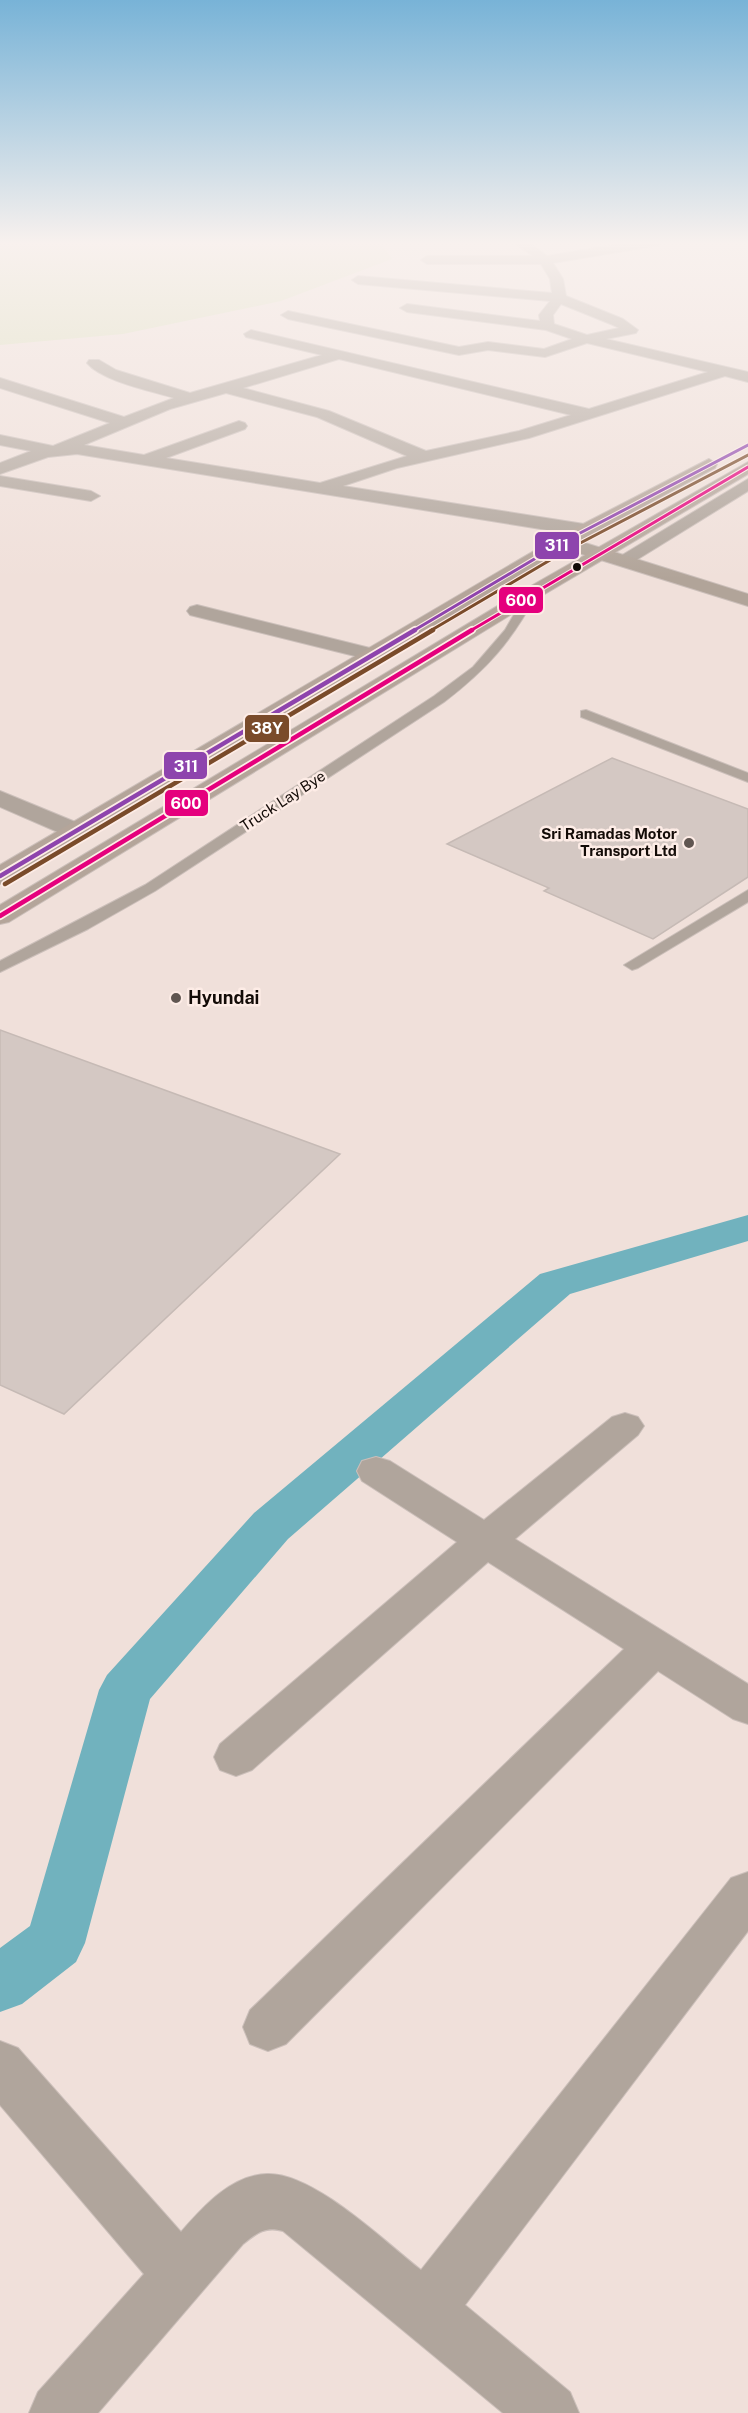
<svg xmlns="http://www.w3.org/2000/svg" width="748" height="2413" font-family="'Public Sans',sans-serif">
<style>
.green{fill:#dbdfbc}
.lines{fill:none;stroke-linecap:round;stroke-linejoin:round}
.canal{fill:#71b2be;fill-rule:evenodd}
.building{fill:#d4c8c3;stroke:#c6bab5;stroke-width:1.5}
.lane-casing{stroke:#cbbfba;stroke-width:2}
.street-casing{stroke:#cbbfba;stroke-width:2}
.secondary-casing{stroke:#cbbfba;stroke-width:2}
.primary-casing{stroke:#cbbfba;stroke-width:2}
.lane{fill:#b0a59c;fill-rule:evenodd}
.street{fill:#b0a59c;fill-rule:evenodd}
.secondary{fill:#b1a499;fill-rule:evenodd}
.primary{fill:#b4a59a;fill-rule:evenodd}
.bus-1-far1-casing{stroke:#fdece6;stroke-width:5}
.bus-1-casing{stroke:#fdece6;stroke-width:8}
.bus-2-far1-casing{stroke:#fdece6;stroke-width:5}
.bus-2-casing{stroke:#fdece6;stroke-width:8}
.bus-3-far1-casing{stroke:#fdece6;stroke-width:5}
.bus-3-casing{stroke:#fdece6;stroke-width:8}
.bus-1-far1{stroke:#e5007d;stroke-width:3}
.bus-1{stroke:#e5007d;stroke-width:4.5}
.bus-2-far1{stroke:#8e44ad;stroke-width:3}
.bus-2{stroke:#8e44ad;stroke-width:4.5}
.bus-3-far1{stroke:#7a4b2a;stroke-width:3}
.bus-3{stroke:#7a4b2a;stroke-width:4.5}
.bus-dot{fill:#130b07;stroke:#fdece6;stroke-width:2}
.poi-dot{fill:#605651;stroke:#fdece6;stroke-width:2}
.labels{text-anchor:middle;stroke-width:5;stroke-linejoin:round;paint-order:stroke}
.far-street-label{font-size:15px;fill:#130b07;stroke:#fdece6}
.far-poi-label{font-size:15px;font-weight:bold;fill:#130b07;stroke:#fdece6;text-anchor:end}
.poi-label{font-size:18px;font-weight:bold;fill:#130b07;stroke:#fdece6;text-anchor:start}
.line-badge{stroke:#fdece6;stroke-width:2}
.badge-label{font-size:16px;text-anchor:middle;font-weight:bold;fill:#fff}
</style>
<rect width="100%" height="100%" fill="#f0e0da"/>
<polygon class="green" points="0,241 380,241 392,259 281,301 123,334 0,345"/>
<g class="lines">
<polygon class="canal" points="748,1215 748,1241 570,1294 288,1539 150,1699 85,1943 76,1962 22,2004 0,2012 0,1948 30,1926 99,1690 107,1675 254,1513 540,1274"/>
</g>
<g class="building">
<polygon points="612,758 748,809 748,877 653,939 544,891 549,888 447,844"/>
<polygon points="0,1030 340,1154 64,1414 0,1385"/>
</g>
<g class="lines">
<defs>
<g id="lane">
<path d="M527 592 537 594C510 643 488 668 444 702L155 891 88 929 0 972V961L145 885 434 696 473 667 505 630Z"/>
<polygon points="586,710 748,773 748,782 581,717 581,711"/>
<polygon points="748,890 748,902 638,968 632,970 624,965"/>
</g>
<g id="street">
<path d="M511 241H527L547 256 636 241H666L660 245 553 263 563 279 566 296 623 319 638 330 636 333 606 339 748 372V382L725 376 529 438 397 468 343 486 584 524 590 526 593 530 590 534 584 536 77 454 48 457 0 474V463L31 451 0 445V435L53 446 110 423 0 388V378L124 417 174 398C151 391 102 381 87 363L89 360H99L116 370 190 393 322 355 246 337 244 334 251 330 589 409 708 372 587 343 545 357 488 350 459 355 288 319 281 315 288 311 459 347 488 342 544 349 572 339 546 330 407 312 400 308 407 304 540 321 539 315 550 301 358 284 352 280 358 276 552 293 550 279 541 264H427L421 260 427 256H533ZM561 304 613 325 619 328 587 335 554 324 553 315ZM339 359 571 415 519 431 426 451 329 411 243 388ZM226 393 317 417 407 456 320 483 166 458 245 429 247 426 245 423 239 421 144 455 84 445 170 409Z"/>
<polygon points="0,476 91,491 100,496 91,501 0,486"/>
<polygon points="748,479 748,491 630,564 623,566 614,560"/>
<polygon points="197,605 382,651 386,655 382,659 375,661 190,615 187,611 190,607"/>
<polygon points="0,791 85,826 88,831 85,836 76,838 67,836 0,807"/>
<polygon points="625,1413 638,1417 644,1426 638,1435 515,1539 748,1684 748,1724 733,1719 658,1671 286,2044 268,2051 250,2044 243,2027 250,2010 624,1649 488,1562 252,1770 236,1776 220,1770 214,1757 220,1744 457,1542 362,1481 357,1471 362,1461 376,1457 390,1461 484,1520 612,1417"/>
<path d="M748 1872V1931L465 2305 570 2392 579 2413H503L283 2231C265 2226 257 2233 243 2244L98 2413H29L38 2392 144 2274 0 2105V2041L18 2048 181 2232C203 2207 231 2175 267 2174 313 2172 385 2242 421 2270L731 1878Z"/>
</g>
<polygon id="secondary" points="563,536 748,594 748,606 556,546 554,542"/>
<g id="primary">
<polygon points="709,459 717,464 715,468 570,546 9,881 0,884 0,865 556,538"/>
<polygon points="748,462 748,474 538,598 9,922 0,924 0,905 524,590"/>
</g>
</defs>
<use href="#lane" class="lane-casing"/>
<use href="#street" class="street-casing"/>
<use href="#secondary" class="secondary-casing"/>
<use href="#primary" class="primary-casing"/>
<use href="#lane" class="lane"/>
<use href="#street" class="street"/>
<use href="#secondary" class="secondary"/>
<use href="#primary" class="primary"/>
<defs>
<polyline id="bus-1-far1" points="470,631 748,467"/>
<polyline id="bus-1" points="0,916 472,630"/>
<polyline id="bus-2-far1" points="413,631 563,542 748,445"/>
<polyline id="bus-2" points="0,876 415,630"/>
<polyline id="bus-3-far1" points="430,631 567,550 748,455"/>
<polyline id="bus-3" points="5,884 433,630"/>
</defs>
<use href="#bus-1-far1" class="bus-1-far1-casing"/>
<use href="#bus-1" class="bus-1-casing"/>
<use href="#bus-2-far1" class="bus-2-far1-casing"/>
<use href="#bus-2" class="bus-2-casing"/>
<use href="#bus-3-far1" class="bus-3-far1-casing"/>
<use href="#bus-3" class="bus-3-casing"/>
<use href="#bus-1-far1" class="bus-1-far1"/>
<use href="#bus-1" class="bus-1"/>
<use href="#bus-2-far1" class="bus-2-far1"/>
<use href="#bus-2" class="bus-2"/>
<use href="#bus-3-far1" class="bus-3-far1"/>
<use href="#bus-3" class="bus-3"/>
</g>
<linearGradient id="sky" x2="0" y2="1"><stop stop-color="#78b3d7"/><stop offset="0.42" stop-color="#f8f1ee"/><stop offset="1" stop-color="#f8f1ee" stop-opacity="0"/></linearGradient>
<rect width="748" height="579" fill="url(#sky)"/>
<circle class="bus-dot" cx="577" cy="567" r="5"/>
<g class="poi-dot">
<circle cx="689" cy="843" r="6"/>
<circle cx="176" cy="998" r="6"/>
</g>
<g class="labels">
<g class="far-street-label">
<text transform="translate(283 801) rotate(-33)" y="5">Truck Lay Bye</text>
</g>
<g class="far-poi-label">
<text x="677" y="839">Sri Ramadas Motor<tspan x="677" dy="17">Transport Ltd</tspan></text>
</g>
<g class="poi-label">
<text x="188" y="1004">Hyundai</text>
</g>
</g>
<g class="line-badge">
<rect x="534" y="531" width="46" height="29" rx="6" fill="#8e44ad"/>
<rect x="498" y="586" width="46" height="28" rx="6" fill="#e5007d"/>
<rect x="244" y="714" width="46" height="29" rx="6" fill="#7a4b2a"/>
<rect x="163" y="751" width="45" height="29" rx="6" fill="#8e44ad"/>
<rect x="164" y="789" width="45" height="28" rx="6" fill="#e5007d"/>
</g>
<g class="badge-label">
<text x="557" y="551">311</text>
<text x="521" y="606">600</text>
<text x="267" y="734">38Y</text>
<text x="186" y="772">311</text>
<text x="186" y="809">600</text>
</g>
</svg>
